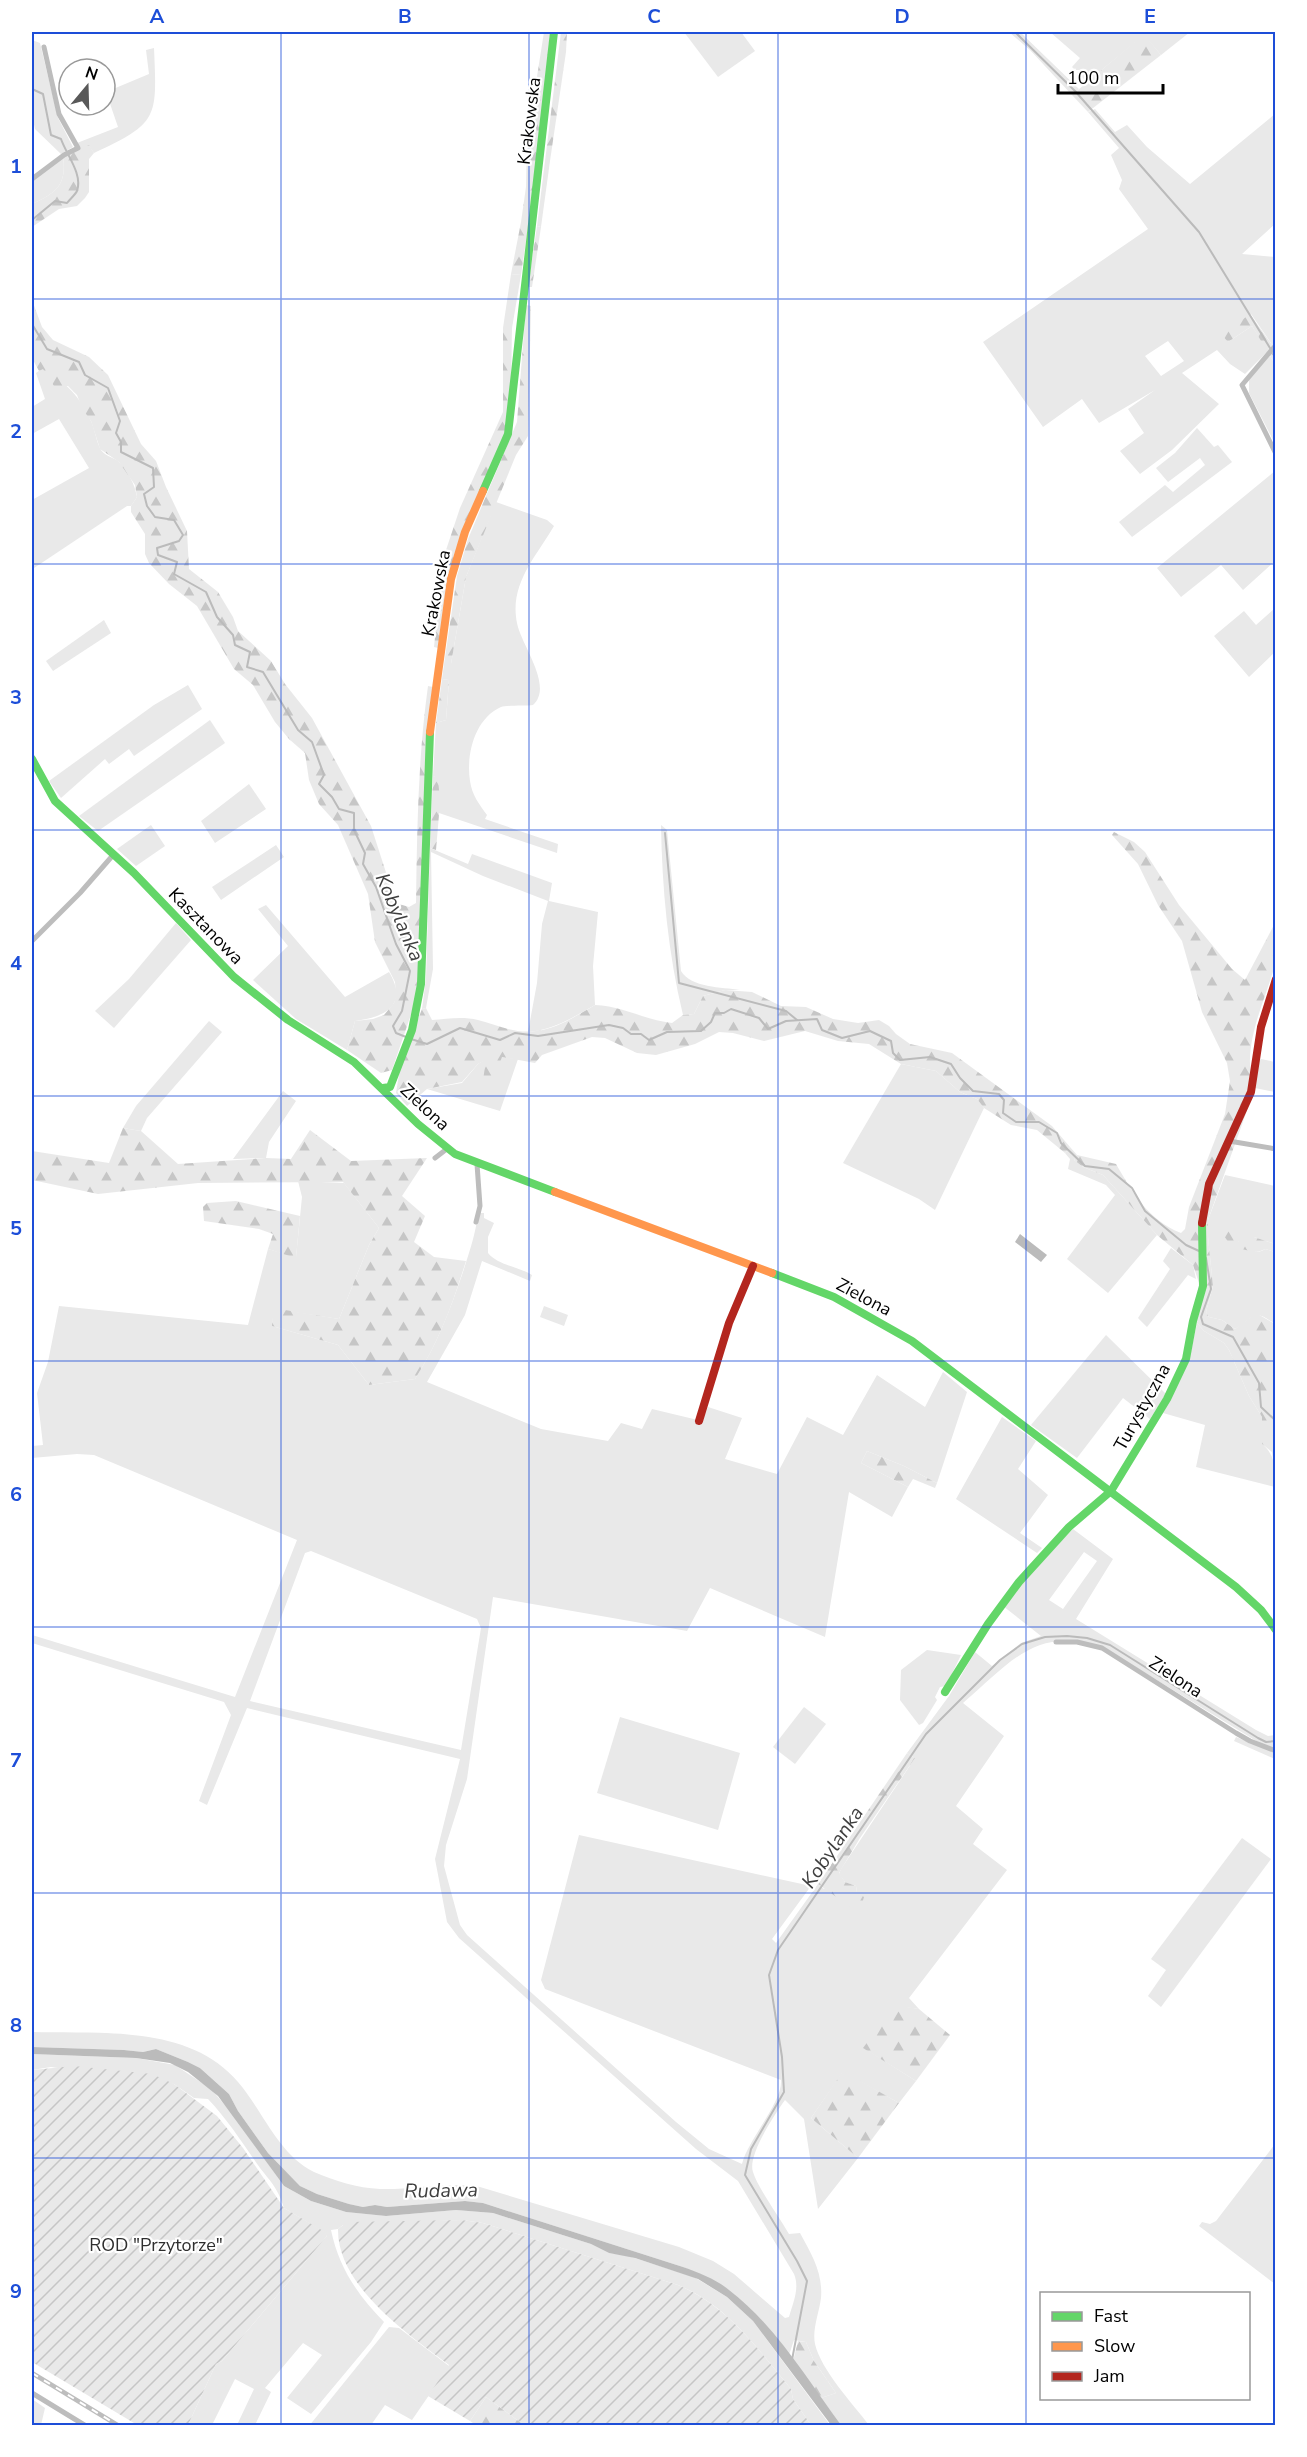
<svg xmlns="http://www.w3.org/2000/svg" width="1307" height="2457" font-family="'Nunito Sans',sans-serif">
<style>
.green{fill:#e9e9e9;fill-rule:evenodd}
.forest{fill:url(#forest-firs)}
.garden{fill:url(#garden-furrows)}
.water{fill:#bbb}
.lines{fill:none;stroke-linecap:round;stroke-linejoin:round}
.stream{stroke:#bbb;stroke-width:2}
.street{stroke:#bdbdbd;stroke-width:5}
.fast{stroke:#63d668;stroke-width:8}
.slow{stroke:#ff974d;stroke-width:8}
.jam{stroke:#b3261e;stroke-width:8}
.rail-casing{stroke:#bdbdbd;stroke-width:4.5}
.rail{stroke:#fff;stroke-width:2;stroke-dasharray:7;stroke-linecap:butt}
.grid{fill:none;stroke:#1d4ed8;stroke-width:1.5;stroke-opacity:0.55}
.labels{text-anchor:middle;stroke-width:4.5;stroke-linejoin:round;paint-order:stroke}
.street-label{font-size:18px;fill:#000;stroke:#fff}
.park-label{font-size:18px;fill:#2e2e2e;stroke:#fff}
.water-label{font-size:20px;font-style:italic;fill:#3f3f3f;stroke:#fff}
.neatline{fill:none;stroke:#1d4ed8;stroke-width:2}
.grid-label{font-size:20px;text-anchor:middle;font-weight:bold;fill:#1d4ed8}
</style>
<defs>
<pattern id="forest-firs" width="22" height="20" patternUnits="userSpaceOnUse" patternTransform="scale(1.5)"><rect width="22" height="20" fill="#e9e9e9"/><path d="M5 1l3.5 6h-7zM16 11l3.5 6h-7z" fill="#c6c6c6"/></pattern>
<pattern id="garden-furrows" width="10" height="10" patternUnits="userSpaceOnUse" patternTransform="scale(1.5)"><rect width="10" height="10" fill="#e9e9e9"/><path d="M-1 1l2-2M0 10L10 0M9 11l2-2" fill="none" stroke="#c6c6c6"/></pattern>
</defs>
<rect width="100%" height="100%" fill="#fff"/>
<g class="green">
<polygon points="684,32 741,32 755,51 718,77"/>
<polygon points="1009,32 1020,32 1079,89 1072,95 1030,50"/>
<polygon points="1050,32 1190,32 1161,55 1144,35 1087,82 1072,67 1080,58"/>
<polygon points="32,40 40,43 58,118 73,147 61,154 35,129 32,115"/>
<path d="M154 48C157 118 159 123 94 153L89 146 80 150 77 143 118 127 106 92 149 74 146 50Z"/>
<path d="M1095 109 1115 132 1127 125 1147 147 1190 184 1275 114V224L1242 254 1275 257V342L1273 346 1251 314 1228 342 1252 326 1268 351 1245 374 1230 364 1217 350 1182 373 1219 404 1172 450 1140 474 1120 451 1144 433 1128 409 1155 390 1099 423 1082 399 1043 427 983 342 1148 229 1119 189 1122 180 1111 155 1119 148 1088 112ZM1168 341 1184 361 1161 376 1145 356Z"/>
<path d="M63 157C67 185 56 193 32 204V179Z"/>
<polygon points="545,161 550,161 541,227 537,226"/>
<polygon points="511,274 521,275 512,328 503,328"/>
<polygon points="1270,356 1275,364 1275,444 1249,393 1249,379"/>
<path d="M43 368C68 385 78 394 91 421 95 430 96 440 100 448 103 455 112 457 118 461 128 470 135 485 137 497L131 506H127L34 568 32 564V500L89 468 59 419 32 434V407L45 399 36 373Z"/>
<polygon points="1197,428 1214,447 1218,445 1232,462 1132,537 1119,522 1165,485 1173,492 1205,465 1200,458 1168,482 1156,468 1175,453"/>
<polygon points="1275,471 1275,561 1243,590 1221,565 1181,597 1157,568"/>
<path d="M496 502 547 520 554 526C536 557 509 584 517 623 521 645 554 686 533 705 526 706 506 705 501 707 474 719 466 756 470 781 472 795 479 804 487 815L485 819 558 844 557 853 439 813 438 778 433 776 436 723 446 720 449 680 442 679 444 664H451L466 577Z"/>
<polygon points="1275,608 1275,652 1249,677 1214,636 1244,611 1256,625"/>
<polygon points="104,620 111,633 53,671 46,661"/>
<polygon points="188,685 202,709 134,756 129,749 109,764 105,759 61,798 49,781 154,705"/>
<polygon points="210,720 225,743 98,831 79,816"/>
<polygon points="249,784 266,809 215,843 201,821"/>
<polygon points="151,825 165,846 136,866 117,849"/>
<path d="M661 825 667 830 681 971C691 988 722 987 740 990H725L703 996 694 1014 683 1015C668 953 662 888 661 825Z"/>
<polygon points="276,845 284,857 221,900 212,887"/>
<path d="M430 848 468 864 472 854 552 883 549 901 598 912 593 966 595 1005C574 1017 553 1030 528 1032L537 983 542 924 548 901 483 876 431 852 433 969 426 1008 422 1009 426 978Z"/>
<path d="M266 905 345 997 389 972C409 1005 385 1017 355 1021L347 1050 296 1019 253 980 288 946 258 909Z"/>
<polygon points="176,923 191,940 114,1028 95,1011 129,979"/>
<polygon points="209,1021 222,1032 147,1118 141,1131 123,1128 136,1106"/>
<polygon points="501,1057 518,1059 500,1111 427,1089 462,1083 478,1064 486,1059"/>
<polygon points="1261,1059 1275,1062 1275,1092 1255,1088 1258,1062"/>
<polygon points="901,1064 936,1071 960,1092 977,1099 984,1108 935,1210 919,1199 843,1163"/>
<polygon points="283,1091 296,1101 269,1142 266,1158 233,1159"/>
<polygon points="1070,1147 1077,1155 1074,1160 1083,1167 1103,1175 1157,1235 1108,1293 1067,1259 1115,1195 1106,1185 1068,1169 1070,1159 1065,1153"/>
<path d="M1225 1175 1275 1186V1244L1254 1237H1242L1238 1241C1247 1247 1255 1256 1265 1249L1275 1252V1324C1251 1307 1256 1317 1235 1329L1222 1320 1209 1317 1206 1312 1213 1286 1208 1237V1220Z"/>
<path d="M298 1181 344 1183 379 1228 369 1245 339 1319 274 1309 272 1326 338 1345 369 1385 415 1379C437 1345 450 1310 463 1272 469 1253 476 1233 478 1213H484V1218L494 1223 488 1237V1253C499 1266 518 1266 532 1275L530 1281 482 1261 465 1315 427 1382 541 1429 608 1441 621 1423 642 1429 652 1409 702 1421 708 1407 742 1418 725 1459 777 1474 807 1417 843 1435 877 1375 925 1407 943 1372 967 1392 937 1483 904 1466 867 1451 861 1463 908 1487 892 1517 849 1492 825 1637 710 1588 687 1631 493 1597 467 1779 446 1845 444 1866 460 1925 467 1935 676 2122 709 2149 742 2164C748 2139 783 2102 781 2080L545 1989 541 1980 579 1835 811 1886 772 1939 776 1943 818 1884 824 1889 826 1887 857 1892 856 1886 845 1882 839 1874 841 1869 915 1758 907 1753 949 1696 975 1652 992 1666 1021 1643 1041 1636 1003 1606 1020 1584 1073 1529 1113 1559 1076 1619 1256 1730 1268 1736 1275 1735V1749L1261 1744 1103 1647C1035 1626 1011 1662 963 1703L1004 1736 956 1806 983 1829 973 1844 1007 1870 909 1998 919 2009 895 2006 864 2048 916 2081 899 2103 843 2072 811 2118 858 2158 818 2209 804 2119 785 2100C775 2114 747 2156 753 2172 758 2188 780 2218 789 2234L800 2233C812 2255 823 2273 821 2298 819 2313 812 2330 815 2344 821 2370 853 2404 869 2425H841L821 2398 836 2393 814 2361 806 2342 794 2340 789 2355C757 2312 733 2288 683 2267L483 2203 465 2201 387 2207 375 2205 363 2207 349 2204 317 2194 300 2186 268 2153 238 2111 229 2094 200 2068 188 2062 156 2049 143 2052 124 2050 32 2047V2032C99 2034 189 2024 238 2082 263 2111 278 2154 314 2172 335 2181 357 2188 380 2189 414 2190 447 2181 480 2187L679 2247 713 2261 734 2274 785 2318 789 2317C793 2303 800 2288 794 2274L738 2181 696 2149 496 1971 459 1938 447 1922 435 1859 460 1759 247 1708 207 1805 199 1801 231 1715 224 1702 32 1643V1635L235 1697 297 1540 94 1455 77 1454 32 1458V1446L43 1445 37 1393 48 1362 59 1306 248 1325 268 1249 296 1257 302 1197ZM311 1551 477 1619 481 1628 461 1750 250 1701 305 1553ZM1084 1552 1097 1561 1063 1609 1049 1600Z"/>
<polygon points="1171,1248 1193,1265 1196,1279 1188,1275 1147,1327 1138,1318 1170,1269 1163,1261"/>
<polygon points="544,1306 568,1315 564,1326 540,1317"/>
<path d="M1197 1323 1204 1331 1224 1343 1229 1350 1249 1396 1262 1417V1444C1276 1455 1275 1470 1275 1487L1196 1467 1205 1425 1163 1413 1189 1361Z"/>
<polygon points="1106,1335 1166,1394 1150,1419 1123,1398 1077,1458 1031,1425"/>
<polygon points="1002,1417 1036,1441 1018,1469 1048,1495 1020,1533 1042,1548 1037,1553 956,1499"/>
<polygon points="927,1650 961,1655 946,1686 940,1687 935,1697 937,1700 923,1723 919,1725 900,1700 901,1670"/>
<polygon points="804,1707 826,1724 795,1764 773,1747"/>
<polygon points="620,1717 740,1753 718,1830 597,1793"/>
<polygon points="1236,1737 1275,1753 1275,1759 1234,1741"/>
<polygon points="1242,1838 1271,1859 1161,2007 1148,1996 1166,1970 1151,1959"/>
<path d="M32 2054 136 2058 175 2065 211 2089 230 2111 284 2186 311 2201 346 2212 386 2216 456 2210 493 2213 591 2244 609 2253 625 2255 694 2277 727 2297 753 2321 830 2425H811L793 2399 791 2389C758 2349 727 2305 678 2285L483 2223 462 2220 343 2225 338 2229 331 2230C339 2268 357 2294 384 2322L371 2342 311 2414 287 2398 322 2355 303 2343 265 2388 271 2392 255 2425H237L254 2389 235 2379 212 2425H188L216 2364 222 2361 327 2236 324 2232 284 2208C278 2189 272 2183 260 2168 243 2144 228 2120 208 2099L194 2098 174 2084 51 2067 32 2070Z"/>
<polygon points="1275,2144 1275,2284 1199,2226 1202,2222 1210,2224 1216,2221"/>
<polygon points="389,2327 399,2328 449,2366 412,2420 385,2405 371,2425 309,2426"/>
<polygon points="32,2399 45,2408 41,2425 32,2425"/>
</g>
<g class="forest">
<polygon points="544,32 550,32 536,173 521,275 511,274 521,222 526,187 527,140"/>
<polygon points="561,32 567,32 566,52 550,161 545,161"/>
<polygon points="1144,34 1161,55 1088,112 1072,95"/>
<path d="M89 145 94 153 89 159V192L85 198 77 206 59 209 32 227V204C56 193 67 185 63 157Z"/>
<polygon points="537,226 541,227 532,287 528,287"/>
<path d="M32 281V300L42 327 53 340 89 357 108 375 141 444 156 461 166 487 187 531 189 569 218 592 233 617 238 631 271 661 285 684 312 718 371 826 391 888 399 904 409 907 416 903C417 830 418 758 428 686L433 687 418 994 392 1070 381 1073 347 1050 355 1021 373 1019 384 1015 394 1003 396 996 395 982 375 942 368 894 338 825 319 804 309 780 305 753 289 739 275 722 253 685 234 669 197 606 169 584 149 563 145 554V534L131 512V506L137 497 135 485 119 462 100 449 91 421 82 408 77 395 68 386H54L43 369 39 371 32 358Z"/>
<polygon points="526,305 531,306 528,436 516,455 466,577 451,664 444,664 457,576 468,539 517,422"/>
<polygon points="1250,314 1275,349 1275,364 1252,326 1228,342 1222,335"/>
<path d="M503 328H512C511 367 513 405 502 443L457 547 438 648 434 647 443 559 460 508 503 412Z"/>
<polygon points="442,679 449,680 446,720 436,723"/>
<polygon points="433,776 438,777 440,803 436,850 430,848"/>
<path d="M1114 832 1134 842 1145 852 1179 905 1232 969 1245 980 1275 923C1275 936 1278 953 1275 965 1265 1001 1239 1051 1255 1088L1208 1220V1237L1213 1286 1206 1312 1209 1317 1222 1320 1235 1329 1256 1313 1275 1324V1478L1272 1452 1262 1444V1417L1249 1396 1229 1350 1224 1343 1204 1331 1197 1323 1199 1283 1193 1265 1157 1235 1103 1175 1083 1167 1074 1160 1077 1155 1116 1164C1133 1193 1148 1220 1181 1233L1185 1229 1189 1207 1225 1114 1230 1081 1227 1063 1202 1012 1182 941 1158 905 1138 864 1112 835Z"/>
<path d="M725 990 752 992 781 1006 806 1007 833 1019 858 1023 879 1020 889 1026 896 1034 910 1044 952 1053 1052 1126 1070 1147 1065 1153 1037 1130 1011 1125 984 1108 977 1099 960 1092 936 1071 901 1064 869 1044 838 1041 805 1031 764 1041 733 1033 719 1032 695 1044 656 1055 637 1053 605 1038 592 1037 542 1055 535 1063 502 1057 490 1089 482 1087 486 1060 478 1064 462 1082 427 1089 407 1106 396 1093 401 1062 422 1009 426 1008 432 1020C447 1019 462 1016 478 1020 497 1025 515 1034 536 1031 557 1029 577 1015 595 1005 622 1006 645 1020 672 1023L683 1015 694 1014 703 996Z"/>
<path d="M123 1128 141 1131 178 1164 266 1158 291 1159 310 1130 351 1161 427 1158 402 1196 425 1216 414 1242 434 1257 466 1261C453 1303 439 1342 415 1379L369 1385 338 1345 272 1326 273 1308 339 1319 369 1245 379 1228 343 1182 198 1183 98 1194 32 1180V1151L109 1163Z"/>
<polygon points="236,1201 300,1216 296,1258 268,1249 273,1234 259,1229 204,1221 203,1207 207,1203"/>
<path d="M1229 1226 1242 1237H1254L1275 1244V1252L1265 1249C1257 1254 1251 1251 1242 1249L1238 1241 1229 1243 1222 1233V1228Z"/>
<polygon points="867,1451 904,1466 937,1483 935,1488 913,1479 908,1487 861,1463"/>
<polygon points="907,1753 915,1758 860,1838 839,1873 845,1882 856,1886 857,1892 864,1897 859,1913 818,1884"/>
<polygon points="895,2005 919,2009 950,2035 916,2081 863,2048"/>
<polygon points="843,2071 899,2103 858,2158 811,2118"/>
<polygon points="798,2341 806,2342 814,2361 836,2393 821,2398 793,2361"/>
<polygon points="486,2397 524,2425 476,2425 470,2421"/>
</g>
<g class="garden">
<polygon points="74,2066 152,2074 174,2084 217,2116 243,2148 284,2208 325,2232 327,2236 222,2361 216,2364 188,2425 171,2423 134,2423 32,2362 32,2070"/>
<path d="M462 2220 483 2223 678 2285C728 2306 758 2349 791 2389L793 2399 811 2425H524L486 2397 470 2421 428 2396 449 2365C409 2335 337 2286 338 2229L347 2222Z"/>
</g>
<g class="water">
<polygon points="1020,1234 1047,1255 1041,1262 1015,1242"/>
<path d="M32 2047 124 2050 143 2052 156 2049 188 2062 200 2068 229 2094 238 2111 268 2153 300 2186 317 2194 349 2204 363 2207 375 2205 387 2207 465 2201 483 2203 683 2267C699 2273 716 2279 729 2290 775 2325 807 2379 841 2425H831L753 2321 727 2297 698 2279 635 2258 609 2253 591 2244 493 2213 456 2210 386 2216 346 2212 311 2201 284 2186 218 2096 188 2072 170 2063 136 2058 32 2054Z"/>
</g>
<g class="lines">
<g class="stream">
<polyline points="1015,32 1075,91 1199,232 1270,348"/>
<path d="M32 89 43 94 51 135 61 139C66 154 83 174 77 191 75 195 70 199 67 203L55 201 32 220"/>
<polyline points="32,324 47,349 79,362 85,375 108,388 120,421 116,433 121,442 121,452 153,468 154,487 144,494 147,506 155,517 174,520 183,535 179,541 157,548 158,555 177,562 174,574 206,592 217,617 233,635 235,645 250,652 247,667 263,672 298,730 312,742 324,775 319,784 332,797 339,809 354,813 354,830 365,853 363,864 376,887 396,944 410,971 402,1011 393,1026 396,1033 406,1037"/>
<polyline points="1273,354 1276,357"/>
<polyline points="665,833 679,983 786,1011 797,1020"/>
<polyline points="411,1039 427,1044 460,1028 500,1040 515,1033 538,1036 609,1025 623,1028 631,1034 641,1034 649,1040 667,1032 701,1031 711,1022 715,1013 724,1013 731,1009 759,1018 768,1029 786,1021 817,1019 822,1030 842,1038 870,1031 891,1041 893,1053 900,1060 930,1057 951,1064 960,1078 973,1091 999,1094 1004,1100 1003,1113 1016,1122 1039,1122 1057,1133 1061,1143 1085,1166 1109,1169 1132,1188 1145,1211 1186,1245 1199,1251"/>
<polyline points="1206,1258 1211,1289 1201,1317 1203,1324 1233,1337 1259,1383 1261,1407 1276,1421"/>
<polyline points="792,2360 807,2281 797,2261 745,2175 751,2149 784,2092 782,2057 769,1975 778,1950 926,1734 1000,1660 1022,1644 1045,1637 1067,1636 1087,1638 1110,1645 1258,1738 1266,1742 1276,1741"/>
</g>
<g class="street">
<polyline points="32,179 64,155 78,148 59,114 44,47"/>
<polyline points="1276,345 1242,385 1276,454"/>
<polyline points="32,941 80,893 114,854"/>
<polyline points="1229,1141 1276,1149"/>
<polyline points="435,1158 448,1148"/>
<polyline points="476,1222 480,1206 477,1164"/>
<polyline points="1056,1642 1077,1642 1102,1648 1236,1733 1250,1741 1276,1751"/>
<polyline points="32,2393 86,2426"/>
</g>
<g class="fast">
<polyline points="483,491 508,434 554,32"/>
<polyline points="32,759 55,801 134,873 234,977 288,1020 354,1062 418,1124 455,1154 555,1192"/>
<polyline points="383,1088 390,1087 412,1030 421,984 430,732"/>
<polyline points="772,1273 834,1297 912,1341 1236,1587 1261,1610 1276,1630"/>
<polyline points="945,1692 988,1624 1019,1582 1069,1527 1111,1491 1167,1399 1186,1359 1193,1321 1203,1286 1202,1223"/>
</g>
<g class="slow">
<polyline points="430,732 451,579 465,532 483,491"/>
<polyline points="555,1192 772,1273"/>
</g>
<g class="jam">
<polyline points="1202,1223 1209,1184 1251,1092 1261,1027 1276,979"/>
<polyline points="699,1421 729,1323 753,1266"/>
</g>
<defs>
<polyline id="rail" points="32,2373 119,2426"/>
</defs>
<use href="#rail" class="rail-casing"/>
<use href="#rail" class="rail"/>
</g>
<path class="grid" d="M281 32V2426M529 32V2426M778 32V2426M1026 32V2426M32 299H1276M32 564H1276M32 830H1276M32 1096H1276M32 1361H1276M32 1627H1276M32 1893H1276M32 2158H1276"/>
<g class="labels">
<g class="street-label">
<text transform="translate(529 121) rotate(-83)" y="6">Krakowska</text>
<text transform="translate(436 593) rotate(-79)" y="6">Krakowska</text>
<text transform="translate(206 926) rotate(46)" y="6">Kasztanowa</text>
<text transform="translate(425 1107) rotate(43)" y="6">Zielona</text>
<text transform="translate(864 1297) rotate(28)" y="6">Zielona</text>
<text transform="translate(1142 1407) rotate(-61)" y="6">Turystyczna</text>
<text transform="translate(1176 1677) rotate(33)" y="6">Zielona</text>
</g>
<g class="park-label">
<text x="156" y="2251">ROD "Przytorze"</text>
</g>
<g class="water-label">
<text transform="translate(400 917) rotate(67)" y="7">Kobylanka</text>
<text transform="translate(832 1847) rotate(-56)" y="7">Kobylanka</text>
<text transform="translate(441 2190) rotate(-1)" y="7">Rudawa</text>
</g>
</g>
<rect width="1307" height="2457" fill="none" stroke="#ffffff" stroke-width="66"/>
<rect x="1040" y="2292" width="210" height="108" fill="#ffffff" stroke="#999999" stroke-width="1.5"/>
<rect x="1052" y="2312" width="30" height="9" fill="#63d668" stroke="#999999" stroke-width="1.5"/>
<text x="1094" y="2322" font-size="18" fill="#000000">Fast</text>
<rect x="1052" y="2342" width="30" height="9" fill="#ff974d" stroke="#999999" stroke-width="1.5"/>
<text x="1094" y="2352" font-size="18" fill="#000000">Slow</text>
<rect x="1052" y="2372" width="30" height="9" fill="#b3261e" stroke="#999999" stroke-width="1.5"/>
<text x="1094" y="2382" font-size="18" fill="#000000">Jam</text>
<g transform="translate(87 87) rotate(19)"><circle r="28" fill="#ffffff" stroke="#999999" stroke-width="1.5"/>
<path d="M0-4.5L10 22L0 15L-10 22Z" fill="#595959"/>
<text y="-9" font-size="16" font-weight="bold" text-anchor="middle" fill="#000000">N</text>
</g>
<path d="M1058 84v9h105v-9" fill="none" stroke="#000000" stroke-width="3"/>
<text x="1067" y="84" font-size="18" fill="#000000" stroke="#ffffff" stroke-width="4.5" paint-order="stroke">100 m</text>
<rect x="33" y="33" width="1241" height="2391" class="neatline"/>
<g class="grid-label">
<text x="157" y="23">A</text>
<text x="405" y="23">B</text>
<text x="654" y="23">C</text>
<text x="902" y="23">D</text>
<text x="1150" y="23">E</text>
<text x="16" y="173">1</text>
<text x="16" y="438">2</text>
<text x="16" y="704">3</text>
<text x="16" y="970">4</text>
<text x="16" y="1235">5</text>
<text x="16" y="1501">6</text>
<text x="16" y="1767">7</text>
<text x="16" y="2032">8</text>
<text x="16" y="2298">9</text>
</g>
</svg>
